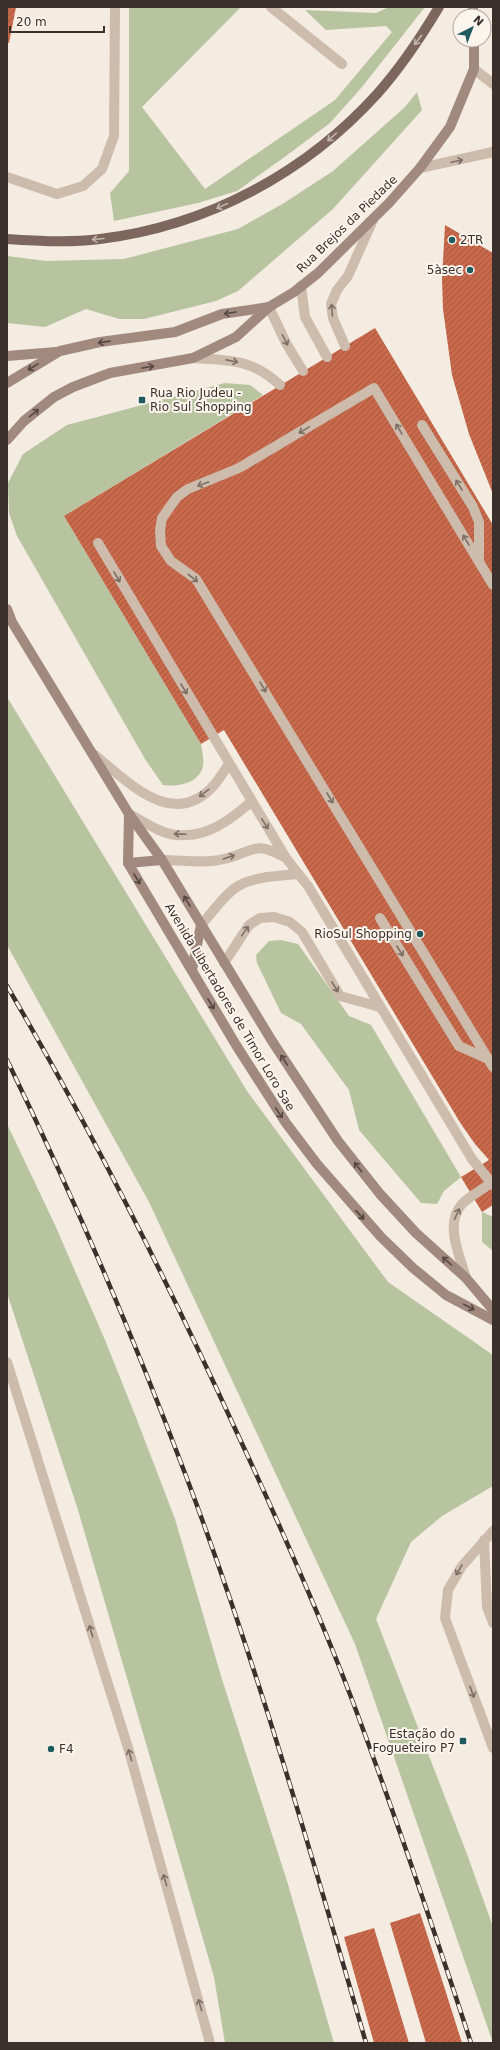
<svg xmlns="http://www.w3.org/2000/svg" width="500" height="2050" font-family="'DejaVu Sans',sans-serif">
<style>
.grass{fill:#b8c4a0}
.building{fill:url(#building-hatch)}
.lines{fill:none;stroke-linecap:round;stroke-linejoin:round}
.lane{stroke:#cdbbac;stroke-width:10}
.street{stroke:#cdbbac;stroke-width:10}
.secondary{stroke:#a18a7d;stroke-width:10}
.primary{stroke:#7d675c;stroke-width:10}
.rail-casing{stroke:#3b302b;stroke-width:4.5}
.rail{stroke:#fbf5ee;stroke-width:3;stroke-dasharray:9;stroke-linecap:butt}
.oneway{stroke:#c2b5ac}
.oneway2{stroke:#7d6f65}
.oneway3{stroke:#544640}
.poi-dot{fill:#1f5a5e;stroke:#fbf5ee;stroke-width:1.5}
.labels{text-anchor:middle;stroke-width:4;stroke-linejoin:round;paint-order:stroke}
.street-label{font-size:12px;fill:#3b302b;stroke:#fbf5ee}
.poi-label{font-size:12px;fill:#3b302b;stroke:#fbf5ee;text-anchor:start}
</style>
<defs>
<pattern id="building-hatch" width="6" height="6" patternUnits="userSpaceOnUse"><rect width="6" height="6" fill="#c8694b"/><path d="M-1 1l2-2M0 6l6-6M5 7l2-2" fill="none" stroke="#a4573f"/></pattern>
</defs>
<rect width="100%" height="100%" fill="#f4ebe1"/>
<g class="grass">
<polygon points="129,7 241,7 142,107 205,189 335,100 392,32 386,26 326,30 305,10 376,13 389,7 425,7 362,87 330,123 286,156 237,191 198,203 114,221 110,193 129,171"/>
<polygon points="417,92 422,110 333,209 238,291 216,301 144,319 119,319 86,309 45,327 7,323 7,256 46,261 124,259 238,229 284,203 333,171 405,107"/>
<path d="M225 383 250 385 263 395 64 516 201 744C202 750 204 760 203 766 199 784 177 787 163 785L145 759 17 536 9 513 8 483 23 454 67 425Z"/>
<polygon points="7,697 247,1091 388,1282 493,1355 493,1486 442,1516 411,1542 376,1619 467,1854 493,1927 493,2043 355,1644 149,1202 7,945"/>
<polygon points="281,940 298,944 349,1016 371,1025 461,1177 444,1191 437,1204 421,1203 359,1130 349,1090 301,1024 281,1013 257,963 256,955 269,941"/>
<polygon points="7,1124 55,1225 105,1340 137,1420 175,1519 221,1676 287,1881 334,2043 225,2043 214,1977 78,1510 7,1293"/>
<polygon points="482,1212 493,1217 493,1251 482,1242"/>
</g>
<g class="building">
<polygon points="7,7 16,7 9,43 7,43"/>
<polygon points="445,225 493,253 493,494 469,434 452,375 443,309 442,279"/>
<polygon points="375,328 493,525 493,1205 482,1212 461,1177 489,1160 475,1144 461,1124 224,730 201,744 64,516"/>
<polygon points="420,1913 442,1980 462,2043 426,2043 390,1923"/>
<polygon points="374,1928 389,1977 409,2043 374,2043 344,1937"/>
</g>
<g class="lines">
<g class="lane">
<polyline points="474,69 493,84"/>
<polyline points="420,168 493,152"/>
<polyline points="301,286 305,317 327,357"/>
<polyline points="269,307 286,343 303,371"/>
<polyline points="345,346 333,318 331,304 337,290 348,276 373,220"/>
<path d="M193 358C229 360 252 359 280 385"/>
<polyline points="422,425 473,507 479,522 479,561"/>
<polyline points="98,543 286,858 308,886 472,1159 493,1185"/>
<polyline points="493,585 374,388 239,468 188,489 177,497 162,518 160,530 161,546 171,561 196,579 493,1067"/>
<path d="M92 753C127 780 173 833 215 784 220 778 224 771 229 764"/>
<path d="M129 814C143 821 161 834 177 835 207 838 230 820 251 802"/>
<path d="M162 860C182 860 205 864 224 859 253 852 254 840 284 857"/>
<polyline points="380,918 459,1046 488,1059"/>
<path d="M201 925C213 912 225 893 240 885 257 876 280 876 298 874"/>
<polyline points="224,963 249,925 260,918 274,917 290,922 302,932 340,996 380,1007"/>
<path d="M466 1278C460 1256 444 1224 462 1204 471 1195 483 1189 493 1182"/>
<polyline points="493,1531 462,1566 448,1590 445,1618 493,1748"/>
<polyline points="484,1540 487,1607 493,1623"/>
</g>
<g class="street">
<polyline points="271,7 342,64"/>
<polyline points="7,177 57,194 83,186 102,169 114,136 115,7"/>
<polyline points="7,1362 129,1751 210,2043"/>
</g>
<g class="secondary">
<polyline points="473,7 473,16"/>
<polyline points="7,356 56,352"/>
<polyline points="7,383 60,351 100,342 175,332 222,314 269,307"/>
<polyline points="7,440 24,421 54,397 73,387 110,373 193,358 236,337 269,307 294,292 318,273 389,203 420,168 450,127 474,69 474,40"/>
<polyline points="7,609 12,622 129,814 162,860 272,1041 338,1141 380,1194 416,1233 466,1278 493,1310"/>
<polyline points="129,814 128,863 236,1045 286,1123 317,1164 381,1237 413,1268 446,1295 493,1320"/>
<polyline points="128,863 162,860"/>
<polyline points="192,970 201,925"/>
</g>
<path class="primary" d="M7 239C38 241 69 243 100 239 207 226 306 173 378 93 401 67 421 37 439 7"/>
<defs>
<g id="rail">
<path d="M7 986C92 1131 168 1282 238 1435 278 1521 317 1608 351 1697 394 1811 433 1927 471 2043"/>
<path d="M7 1060C73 1196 133 1335 186 1476 256 1662 311 1852 366 2043"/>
</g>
</defs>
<use href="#rail" class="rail-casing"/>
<use href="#rail" class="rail"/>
</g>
<defs><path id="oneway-shaft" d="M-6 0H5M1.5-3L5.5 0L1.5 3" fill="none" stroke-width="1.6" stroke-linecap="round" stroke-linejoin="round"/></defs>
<g class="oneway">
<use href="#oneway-shaft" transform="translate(418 40) rotate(127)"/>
<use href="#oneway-shaft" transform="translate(332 137) rotate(138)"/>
<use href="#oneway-shaft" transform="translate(222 206) rotate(155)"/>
<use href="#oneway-shaft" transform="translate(98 239) rotate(175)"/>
</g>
<g class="oneway2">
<use href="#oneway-shaft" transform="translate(457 161) rotate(-12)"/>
<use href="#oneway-shaft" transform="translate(332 310) rotate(-94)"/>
<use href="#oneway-shaft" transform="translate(285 340) rotate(63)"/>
<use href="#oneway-shaft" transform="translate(232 361) rotate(11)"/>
<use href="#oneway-shaft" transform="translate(399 429) rotate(-121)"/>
<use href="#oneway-shaft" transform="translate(304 430) rotate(149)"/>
<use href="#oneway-shaft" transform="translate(203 484) rotate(160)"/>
<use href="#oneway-shaft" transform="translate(459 485) rotate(-122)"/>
<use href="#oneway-shaft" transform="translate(466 540) rotate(-121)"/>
<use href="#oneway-shaft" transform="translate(117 577) rotate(59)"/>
<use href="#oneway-shaft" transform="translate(193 578) rotate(38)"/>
<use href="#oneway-shaft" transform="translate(263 687) rotate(59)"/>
<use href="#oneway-shaft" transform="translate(184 689) rotate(59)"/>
<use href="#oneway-shaft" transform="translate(204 793) rotate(142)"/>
<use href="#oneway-shaft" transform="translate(330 798) rotate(59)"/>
<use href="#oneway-shaft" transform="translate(265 824) rotate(58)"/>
<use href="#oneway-shaft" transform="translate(180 834) rotate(-178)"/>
<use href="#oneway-shaft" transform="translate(229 857) rotate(-19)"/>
<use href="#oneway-shaft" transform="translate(245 931) rotate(-55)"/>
<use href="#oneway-shaft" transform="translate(400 951) rotate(58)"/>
<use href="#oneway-shaft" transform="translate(335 987) rotate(59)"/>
<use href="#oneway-shaft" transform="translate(457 1214) rotate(-65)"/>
<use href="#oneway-shaft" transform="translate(459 1570) rotate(121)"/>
<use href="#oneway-shaft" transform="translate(91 1631) rotate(-107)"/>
<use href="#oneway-shaft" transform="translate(472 1692) rotate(70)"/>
<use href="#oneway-shaft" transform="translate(130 1755) rotate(-106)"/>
<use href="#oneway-shaft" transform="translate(165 1880) rotate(-106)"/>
<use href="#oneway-shaft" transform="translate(200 2005) rotate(-106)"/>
</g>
<g class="oneway3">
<use href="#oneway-shaft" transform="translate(230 313) rotate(171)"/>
<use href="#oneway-shaft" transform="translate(104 342) rotate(172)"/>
<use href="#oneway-shaft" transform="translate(33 367) rotate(149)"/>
<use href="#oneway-shaft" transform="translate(148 367) rotate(-9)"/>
<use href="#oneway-shaft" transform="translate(34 413) rotate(-39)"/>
<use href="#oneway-shaft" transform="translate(137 879) rotate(59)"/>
<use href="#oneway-shaft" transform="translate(187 901) rotate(-121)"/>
<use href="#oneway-shaft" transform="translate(211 1004) rotate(60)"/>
<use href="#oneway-shaft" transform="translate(284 1060) rotate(-124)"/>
<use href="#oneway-shaft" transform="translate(279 1113) rotate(56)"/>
<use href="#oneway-shaft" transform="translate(358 1167) rotate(-128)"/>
<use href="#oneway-shaft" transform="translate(360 1215) rotate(47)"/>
<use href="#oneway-shaft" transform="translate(447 1261) rotate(-138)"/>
<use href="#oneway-shaft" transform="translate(469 1307) rotate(28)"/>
</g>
<g class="poi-dot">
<circle cx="452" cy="240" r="4"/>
<circle cx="470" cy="270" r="4"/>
<rect x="138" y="396" width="8" height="8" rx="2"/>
<circle cx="420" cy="934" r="4"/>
<rect x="459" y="1737" width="8" height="8" rx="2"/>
<circle cx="51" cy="1749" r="4"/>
</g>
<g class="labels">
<g class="street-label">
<text transform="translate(347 224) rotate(-44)" y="4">Rua Brejos da Piedade</text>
<text transform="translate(230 1007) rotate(59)" y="4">Avenida Libertadores de Timor Loro Sae</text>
</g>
<g class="poi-label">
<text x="460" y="244">2TR</text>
<text x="462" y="274" text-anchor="end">5àsec</text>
<text x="150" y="397">Rua Rio Judeu -<tspan x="150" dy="14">Rio Sul Shopping</tspan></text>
<text x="412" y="938" text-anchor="end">RioSul Shopping</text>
<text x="455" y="1738" text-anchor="end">Estação do<tspan x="455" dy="14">Fogueteiro P7</tspan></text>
<text x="59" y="1753">F4</text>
</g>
</g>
<rect width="500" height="2050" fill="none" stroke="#3b302b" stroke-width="16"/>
<g transform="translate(472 28) rotate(42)"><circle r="19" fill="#fbf5ee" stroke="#aea6a0"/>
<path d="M0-3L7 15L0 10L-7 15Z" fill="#1f5a5e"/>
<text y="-6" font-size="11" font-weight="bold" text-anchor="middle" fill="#3b302b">N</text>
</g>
<path d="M10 26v6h94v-6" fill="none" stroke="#3b302b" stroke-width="2"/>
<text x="16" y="26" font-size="12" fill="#3b302b" stroke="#fbf5ee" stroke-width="3" paint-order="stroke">20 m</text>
</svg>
